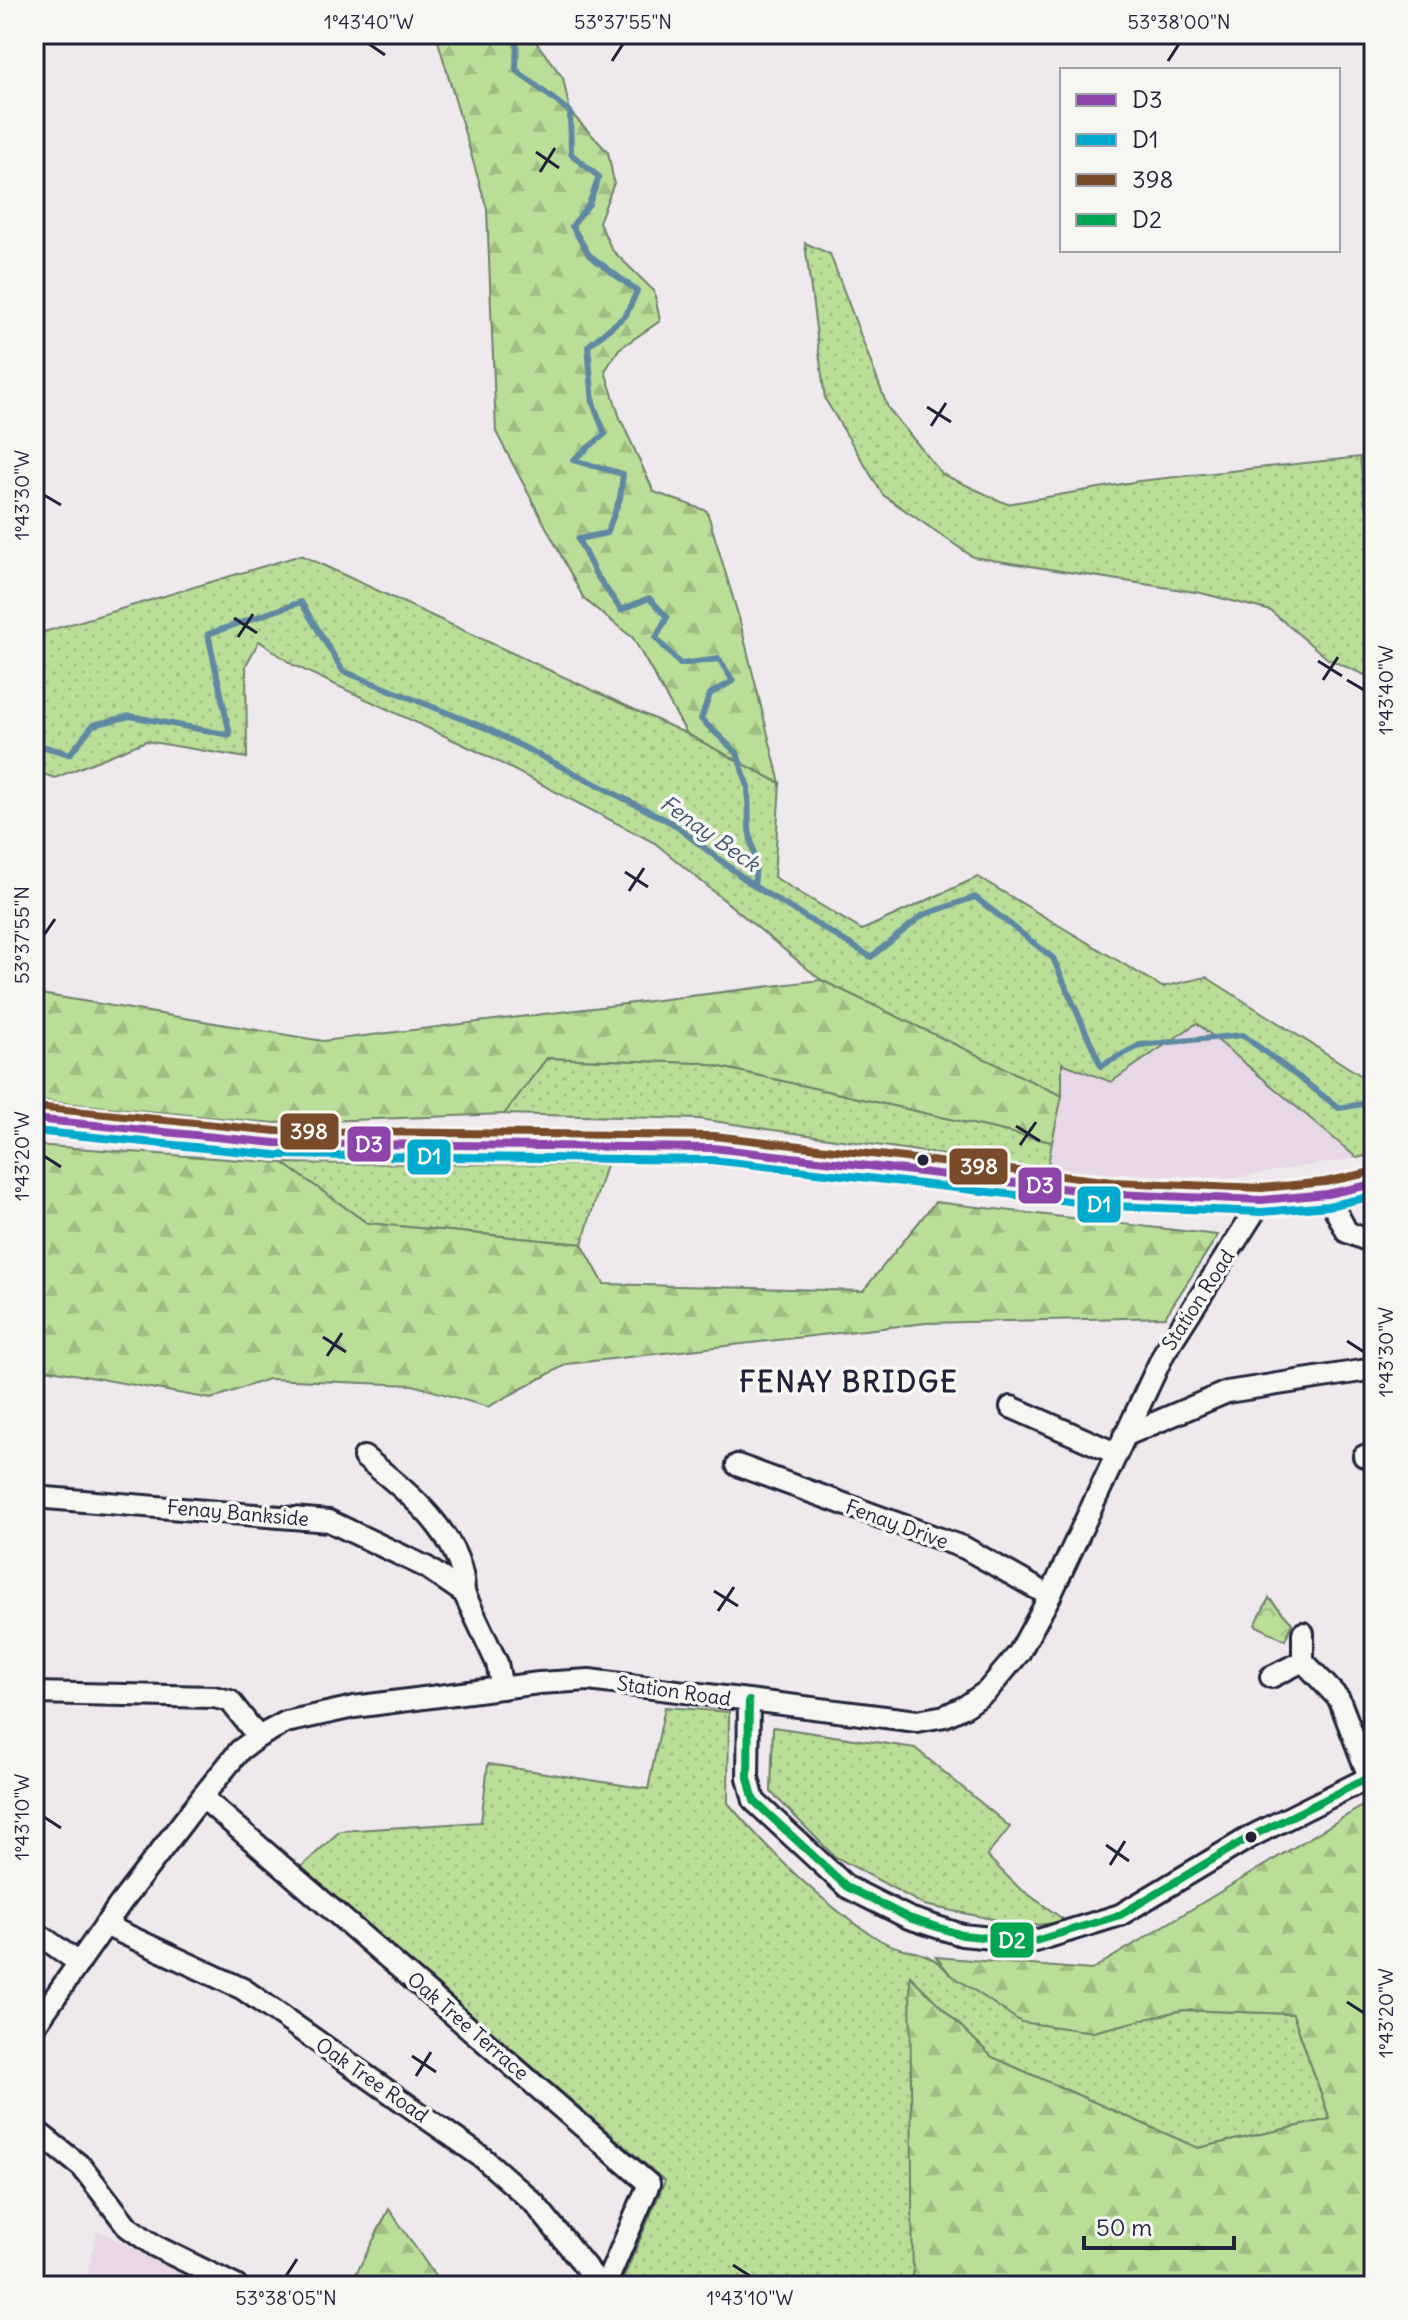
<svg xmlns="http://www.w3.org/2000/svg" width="1408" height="2320" font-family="Delius,sans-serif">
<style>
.built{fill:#e7d7e7}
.grass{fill:url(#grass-dots);stroke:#6e806a;stroke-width:2}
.forest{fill:url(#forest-firs);stroke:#6e806a;stroke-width:2}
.park{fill:url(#park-crowns);stroke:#6e806a;stroke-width:2}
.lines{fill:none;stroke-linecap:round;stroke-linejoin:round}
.stream{stroke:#5f89a3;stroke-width:6}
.minor-casing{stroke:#22223b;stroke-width:26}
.highway-casing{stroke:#22223b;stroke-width:36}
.minor{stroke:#f6f6f2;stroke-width:20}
.highway{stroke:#fedd96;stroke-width:30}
.bus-1-casing{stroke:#f6f6f2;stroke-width:14}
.bus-2-casing{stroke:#f6f6f2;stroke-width:14}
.bus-3-casing{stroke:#f6f6f2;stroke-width:14}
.bus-4-casing{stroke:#f6f6f2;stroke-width:14}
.bus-1{stroke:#8e44ad;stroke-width:8}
.bus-2{stroke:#00a9ce;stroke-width:8}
.bus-3{stroke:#7a4b2a;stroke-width:8}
.bus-4{stroke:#00a651;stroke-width:8}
.ticks{fill:none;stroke:#22223b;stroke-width:3}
.bus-dot{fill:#22223b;stroke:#f6f6f2;stroke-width:3}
.labels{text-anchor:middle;stroke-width:7;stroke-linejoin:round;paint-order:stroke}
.street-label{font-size:20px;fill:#22223b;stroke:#f6f6f2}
.water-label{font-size:22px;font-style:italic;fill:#40556f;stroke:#f6f6f2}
.district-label{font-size:28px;font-weight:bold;letter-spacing:2px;fill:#22223b;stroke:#f6f6f2}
.line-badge{stroke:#f6f6f2;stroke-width:3}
.badge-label{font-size:22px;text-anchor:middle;font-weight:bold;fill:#fff}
.neatline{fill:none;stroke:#22223b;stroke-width:3}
.ticks-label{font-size:20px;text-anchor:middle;fill:#22223b}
</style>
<defs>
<pattern id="grass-dots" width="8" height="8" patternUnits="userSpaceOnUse" patternTransform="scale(2)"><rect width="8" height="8" fill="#bade98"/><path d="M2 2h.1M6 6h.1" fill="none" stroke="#a0be84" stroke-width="1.8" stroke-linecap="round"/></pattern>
<pattern id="forest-firs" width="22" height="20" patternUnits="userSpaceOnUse" patternTransform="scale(2)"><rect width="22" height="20" fill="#bade98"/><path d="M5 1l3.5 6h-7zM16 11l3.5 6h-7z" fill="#a0be84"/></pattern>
<pattern id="park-crowns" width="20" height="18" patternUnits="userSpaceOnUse" patternTransform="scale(2)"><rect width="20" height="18" fill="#bade98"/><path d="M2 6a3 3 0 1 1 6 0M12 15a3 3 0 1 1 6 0" fill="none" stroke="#a0be84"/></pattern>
</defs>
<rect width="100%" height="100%" fill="#efe8ed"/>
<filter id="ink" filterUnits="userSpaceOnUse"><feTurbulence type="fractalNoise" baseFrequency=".0125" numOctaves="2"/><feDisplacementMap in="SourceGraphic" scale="16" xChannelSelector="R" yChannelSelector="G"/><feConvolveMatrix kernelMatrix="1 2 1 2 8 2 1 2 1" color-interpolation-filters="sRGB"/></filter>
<g filter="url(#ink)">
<g class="built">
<polygon points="1197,1023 1357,1158 1232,1178 1047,1170 1062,1096 1062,1063 1111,1082"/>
<polygon points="97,2230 207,2286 85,2286"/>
</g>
<g class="grass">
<polygon points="805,243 830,254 888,408 942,474 1007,504 1139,481 1360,457 1365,505 1374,509 1374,679 1328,659 1271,611 1201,593 973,557 883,495 825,399"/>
<polygon points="301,555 687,734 780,783 774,877 862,930 978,877 1162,987 1206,977 1365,1078 1374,1078 1374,1154 1357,1158 1197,1023 1111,1082 1062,1063 1062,1096 821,980 655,843 479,752 293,665 259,641 246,665 247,758 146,741 55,778 34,771 34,635"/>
<polygon points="547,1058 703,1063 1052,1142 1047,1170 699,1119 504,1114"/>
<polygon points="283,1163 606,1165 582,1244 367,1223"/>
<path d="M665 1707 729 1712 728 1803C773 1855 821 1904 880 1940 908 1956 925 1945 950 1974L1093 2032 1182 2010 1293 2014 1330 2119 1198 2148 992 2057 911 1977 913 2286H620L665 2181 301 1867 340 1831 481 1822 488 1764 648 1789Z"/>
<polygon points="773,1727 915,1748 1010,1827 987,1856 1018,1887 1067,1922 1026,1926 924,1905 834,1856 771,1792"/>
</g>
<g class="forest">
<polygon points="436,34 536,34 536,42 563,78 570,112 608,152 614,183 599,222 612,250 654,291 660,321 619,349 605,371 620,418 654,492 707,511 739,618 780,783 687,734 633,638 584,599 496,432 487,209"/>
<polygon points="821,980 1062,1096 1052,1142 703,1063 547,1058 504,1114 274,1123 34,1100 34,993 323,1041"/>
<polygon points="34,1145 283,1163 367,1223 582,1244 604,1284 863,1291 935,1202 1218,1235 1165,1317 926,1323 567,1364 488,1407 413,1385 268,1379 211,1399 34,1367"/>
<polygon points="1374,1799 1374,2286 913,2286 910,1976 992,2057 1198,2148 1330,2119 1293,2014 1182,2010 1093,2032 1021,2022 950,1974 936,1957 1091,1970"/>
<polygon points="389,2209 442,2286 350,2286"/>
</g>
<polygon class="park" points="1269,1598 1292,1623 1285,1640 1255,1625"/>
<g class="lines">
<g class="stream">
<polyline points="517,34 516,70 570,112 571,154 599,177 589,204 572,226 589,255 637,291 626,315 588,346 593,403 605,434 573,460 623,474 620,498 607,533 578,539 595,573 621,610 649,598 667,617 656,638 680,664 719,659 733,681 710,694 701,719 737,753 748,787 749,829 756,866 754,886"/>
<polyline points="34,744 70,754 93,725 130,716 230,735 208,634 301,602 343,671 488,729 672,823 754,886 871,957 923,915 975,897 1053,958 1101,1066 1140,1045 1243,1035 1339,1108 1374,1102"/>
</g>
<defs>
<g id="minor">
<polyline points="1327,1194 1347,1232 1374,1243"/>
<polyline points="1011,1407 1115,1453"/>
<polyline points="1124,1436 1227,1392 1374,1369"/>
<polyline points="1364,1456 1374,1458"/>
<path d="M364 1457C405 1489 465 1537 464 1593"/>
<polyline points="737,1465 965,1548 1050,1596"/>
<polyline points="34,1497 329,1521 426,1567 464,1593 497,1663 502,1688"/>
<polyline points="1303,1633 1303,1661 1339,1699 1369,1777"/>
<polyline points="1271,1677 1303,1661"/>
<polyline points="34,1693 214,1697 230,1701 258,1737"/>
<polyline points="749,1701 748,1778 754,1801 847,1887 909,1918 962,1935 1032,1942 1120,1915 1250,1837 1374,1775"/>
<polyline points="202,1797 649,2184 605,2286"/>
<polyline points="105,1925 243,1989 483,2158 535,2204 601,2286"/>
<polyline points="34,1931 79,1963"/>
<polyline points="34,2027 120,1904 202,1797 240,1750 258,1737 286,1722 354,1707 539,1683 589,1680 917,1721 945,1716 966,1706 987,1691 1019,1653 1050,1596 1164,1353 1262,1200"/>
<polyline points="34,2129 82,2167 128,2227 155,2246 236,2286"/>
</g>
<polyline id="highway" points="34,1119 275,1143 713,1148 1112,1194 1262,1200 1327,1194 1374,1184"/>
</defs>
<use href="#minor" class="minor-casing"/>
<use href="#highway" class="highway-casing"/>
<use href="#minor" class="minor"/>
<use href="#highway" class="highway"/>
<defs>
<polyline id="bus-1" points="34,1119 275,1143 713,1148 1112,1194 1262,1200 1327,1194 1374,1184"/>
<polyline id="bus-2" points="34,1131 275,1155 712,1160 1112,1206 1263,1212 1328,1206 1374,1196"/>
<polyline id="bus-3" points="35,1107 276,1131 714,1136 1113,1182 1262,1188 1325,1182 1372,1172"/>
<polyline id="bus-4" points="749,1701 748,1778 754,1801 847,1887 909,1918 962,1935 1032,1942 1120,1915 1250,1837 1374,1775"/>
</defs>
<use href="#bus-1" class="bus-1-casing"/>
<use href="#bus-2" class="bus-2-casing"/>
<use href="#bus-3" class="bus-3-casing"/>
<use href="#bus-4" class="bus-4-casing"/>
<use href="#bus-1" class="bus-1"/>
<use href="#bus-2" class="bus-2"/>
<use href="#bus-3" class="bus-3"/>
<use href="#bus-4" class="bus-4"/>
</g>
</g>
<path class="ticks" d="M369 44 385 55M612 61 623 44M1168 61 1179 44M536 152 559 168M540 172 555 148M927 407 951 422M931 426 946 403M44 495 61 505M234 618 257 633M238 637 253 614M1318 661 1342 676M1323 680 1338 657M1347 680 1364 690M625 872 648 887M629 891 644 868M44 935 55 919M1016 1126 1040 1141M1020 1145 1036 1122M44 1156 61 1167M323 1337 346 1352M1347 1341 1364 1352M327 1356 342 1333M714 1591 738 1606M718 1611 734 1587M44 1817 61 1828M1106 1845 1129 1861M1110 1865 1125 1841M1347 2002 1364 2013M412 2056 436 2072M416 2076 431 2052M733 2265 750 2276M286 2276 297 2259"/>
<g class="bus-dot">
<circle cx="923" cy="1160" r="7"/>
<circle cx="1251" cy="1837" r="7"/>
</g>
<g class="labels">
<g class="street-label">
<text transform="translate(1198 1300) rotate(-57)" y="7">Station Road</text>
<text transform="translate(238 1513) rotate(5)" y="7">Fenay Bankside</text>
<text transform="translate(897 1524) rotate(20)" y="7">Fenay Drive</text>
<text transform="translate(674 1691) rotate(8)" y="7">Station Road</text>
<text transform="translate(468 2026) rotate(41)" y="7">Oak Tree Terrace</text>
<text transform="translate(372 2080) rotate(35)" y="7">Oak Tree Road</text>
</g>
<g class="water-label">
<text transform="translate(710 833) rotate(35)" y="8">Fenay Beck</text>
</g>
<g class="district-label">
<text x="849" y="1392">FENAY BRIDGE</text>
</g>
</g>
<g class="line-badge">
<rect x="279" y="1112" width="61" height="39" rx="8" fill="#7a4b2a"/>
<rect x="346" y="1125" width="46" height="38" rx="8" fill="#8e44ad"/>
<rect x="406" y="1138" width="46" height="38" rx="8" fill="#00a9ce"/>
<rect x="948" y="1147" width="61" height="39" rx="8" fill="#7a4b2a"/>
<rect x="1017" y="1166" width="46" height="39" rx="8" fill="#8e44ad"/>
<rect x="1076" y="1185" width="46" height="39" rx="8" fill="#00a9ce"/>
<rect x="989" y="1921" width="46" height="38" rx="8" fill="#00a651"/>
</g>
<g class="badge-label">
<text x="309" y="1139">398</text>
<text x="369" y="1152">D3</text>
<text x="429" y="1164">D1</text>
<text x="979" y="1174">398</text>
<text x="1040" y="1193">D3</text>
<text x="1099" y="1212">D1</text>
<text x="1012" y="1948">D2</text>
</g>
<rect width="1408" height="2320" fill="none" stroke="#f6f6f2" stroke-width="88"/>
<rect x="1060" y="68" width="280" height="184" fill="#f6f6f2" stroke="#a1a1a9" stroke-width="2"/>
<rect x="1076" y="94" width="40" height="12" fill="#8e44ad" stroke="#a1a1a9" stroke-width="2"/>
<text x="1132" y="108" font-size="24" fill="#22223b">D3</text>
<rect x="1076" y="134" width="40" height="12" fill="#00a9ce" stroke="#a1a1a9" stroke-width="2"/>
<text x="1132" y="148" font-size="24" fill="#22223b">D1</text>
<rect x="1076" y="174" width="40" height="12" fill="#7a4b2a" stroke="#a1a1a9" stroke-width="2"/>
<text x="1132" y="188" font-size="24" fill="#22223b">398</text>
<rect x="1076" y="214" width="40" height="12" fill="#00a651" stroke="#a1a1a9" stroke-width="2"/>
<text x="1132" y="228" font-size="24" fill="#22223b">D2</text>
<path d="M1084 2236v12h150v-12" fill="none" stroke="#22223b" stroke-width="4"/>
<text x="1096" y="2236" font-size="24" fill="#22223b" stroke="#f6f6f2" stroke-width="6" paint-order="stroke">50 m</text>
<rect x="44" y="44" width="1320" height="2232" class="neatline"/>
<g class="ticks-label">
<text x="369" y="29">1°43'40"W</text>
<text x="623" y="29">53°37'55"N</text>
<text x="1179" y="29">53°38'00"N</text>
<text transform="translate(22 495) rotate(-90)" y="7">1°43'30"W</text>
<text transform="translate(1386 690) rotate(-90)" y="7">1°43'40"W</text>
<text transform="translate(22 935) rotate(-90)" y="7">53°37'55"N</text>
<text transform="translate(22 1156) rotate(-90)" y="7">1°43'20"W</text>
<text transform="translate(1386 1352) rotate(-90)" y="7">1°43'30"W</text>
<text transform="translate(22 1817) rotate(-90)" y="7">1°43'10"W</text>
<text transform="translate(1386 2013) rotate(-90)" y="7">1°43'20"W</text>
<text x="286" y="2305">53°38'05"N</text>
<text x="750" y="2305">1°43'10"W</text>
</g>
</svg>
